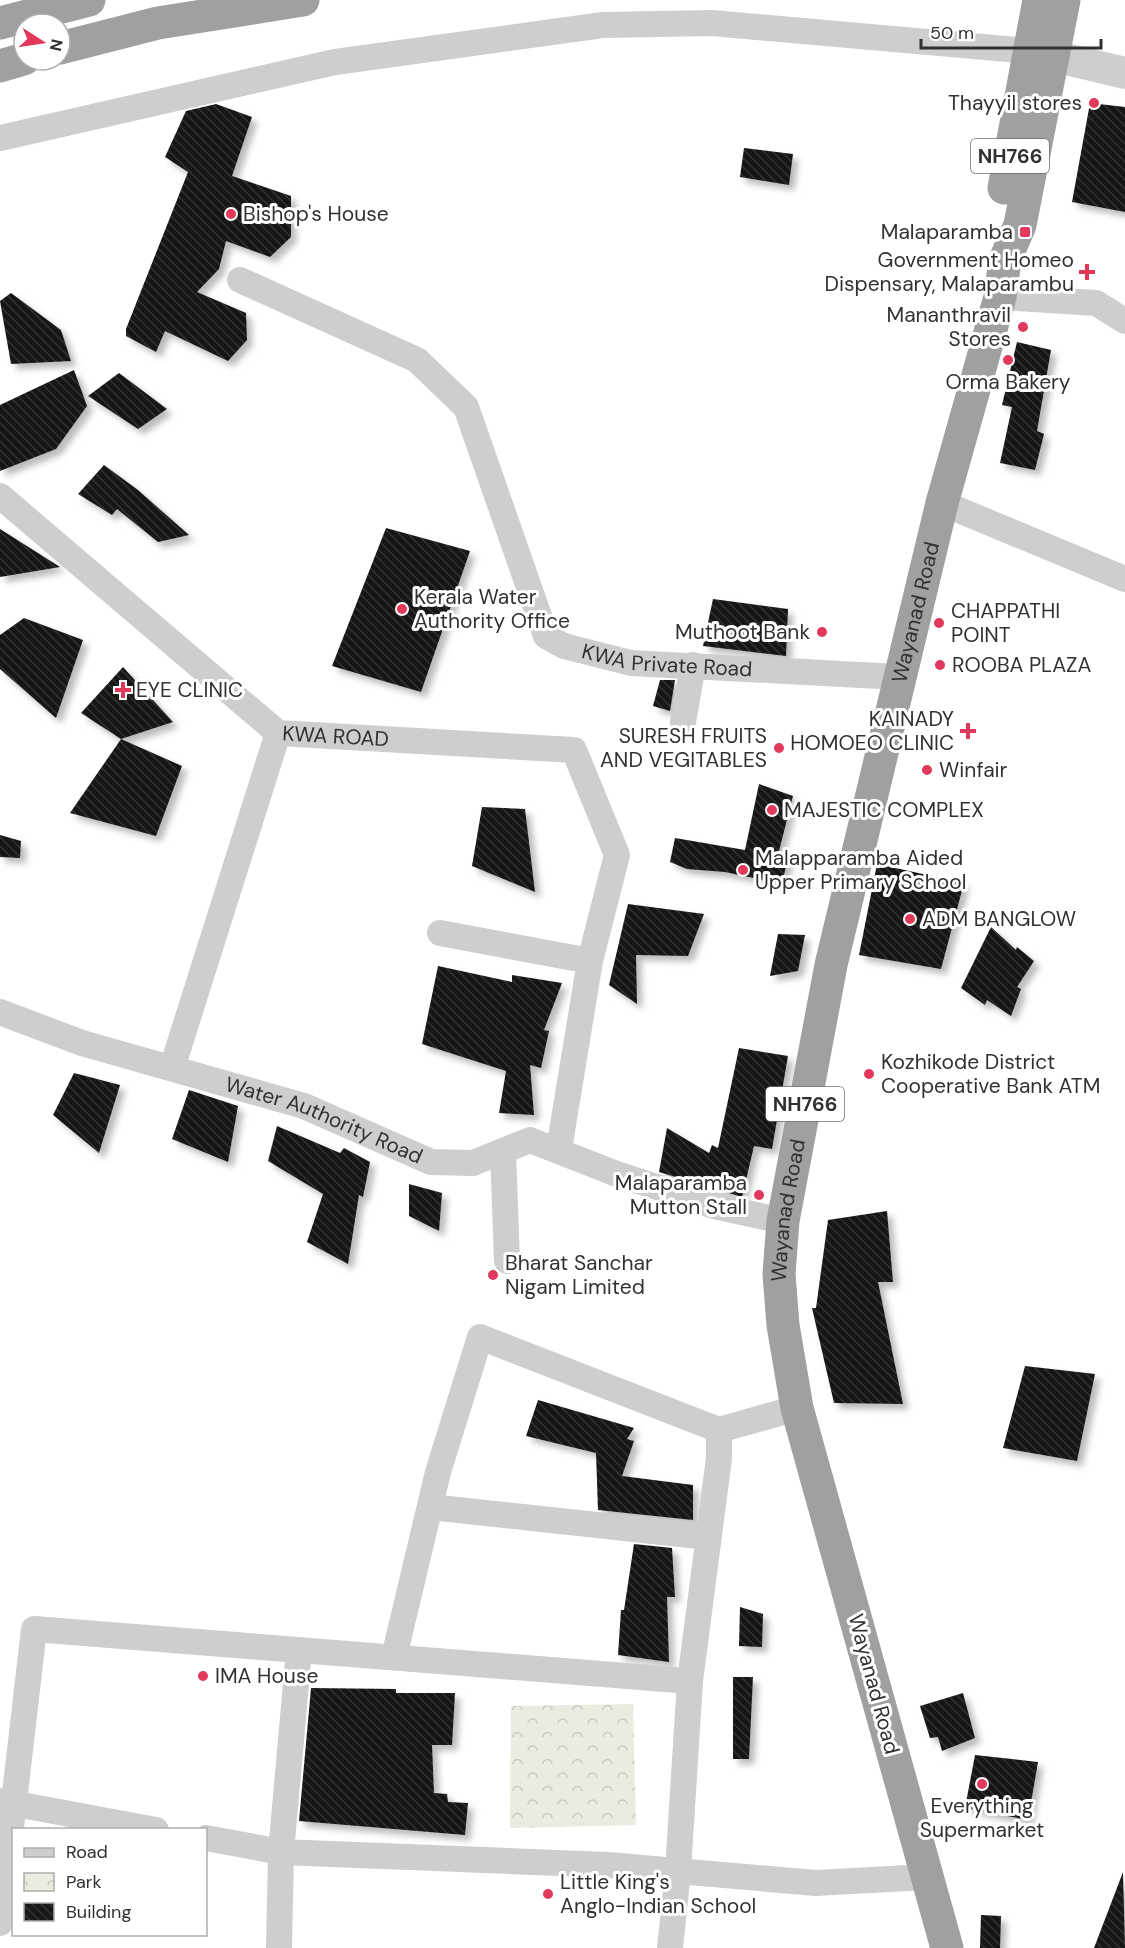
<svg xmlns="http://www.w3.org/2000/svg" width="1125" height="1948" font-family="'DM Sans',sans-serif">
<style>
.park{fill:url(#park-crowns)}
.building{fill:url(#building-back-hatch);filter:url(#shadow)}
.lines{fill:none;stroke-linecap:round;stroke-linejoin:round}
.minor{stroke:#cecece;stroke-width:26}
.tertiary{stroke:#cecece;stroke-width:32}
.trunk{stroke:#a0a0a0;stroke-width:33}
.poi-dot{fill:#e2385c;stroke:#fff;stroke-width:2}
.labels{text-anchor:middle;stroke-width:6;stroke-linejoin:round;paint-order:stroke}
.shield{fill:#fff;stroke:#6f6f6f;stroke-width:1.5}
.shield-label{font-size:20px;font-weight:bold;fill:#313131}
.poi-label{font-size:21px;fill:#313131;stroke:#fff;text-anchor:start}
.street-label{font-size:21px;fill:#313131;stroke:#fff}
</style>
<defs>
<pattern id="park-crowns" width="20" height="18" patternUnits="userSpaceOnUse" patternTransform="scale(1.5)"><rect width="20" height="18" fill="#e9eddf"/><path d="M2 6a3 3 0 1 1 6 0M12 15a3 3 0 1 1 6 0" fill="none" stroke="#c8ccc0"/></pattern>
<pattern id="building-back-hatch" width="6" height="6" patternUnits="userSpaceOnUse" patternTransform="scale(1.5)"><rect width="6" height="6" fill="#181818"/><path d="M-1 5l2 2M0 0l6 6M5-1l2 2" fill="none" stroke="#313131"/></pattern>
<filter id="shadow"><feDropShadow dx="5.5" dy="5.5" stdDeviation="3" flood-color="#0004"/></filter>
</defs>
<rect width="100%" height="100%" fill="#fff"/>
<polygon class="park" points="633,1704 636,1825 510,1828 511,1706"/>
<g class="building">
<polygon points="1090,103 1125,107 1125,212 1072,202"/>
<polygon points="216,104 252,117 232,176 291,196 291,237 270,257 226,241 219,269 197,292 246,313 247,340 228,361 165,331 156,352 126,336 126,329 188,172 165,157 186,111"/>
<polygon points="744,148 793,154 789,185 740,177"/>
<polygon points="11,293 61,330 71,361 11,364 0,301"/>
<polygon points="1017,342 1051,350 1037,431 1044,434 1035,470 1000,463 1012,407 1002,405"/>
<polygon points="74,370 87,406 56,449 0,471 0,405"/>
<polygon points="119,373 167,409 138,429 88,396"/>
<polygon points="104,465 138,490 189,535 158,542 117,509 112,515 78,494"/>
<polygon points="386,528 470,551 421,692 332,666"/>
<polygon points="0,529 60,567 0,577"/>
<polygon points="713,599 788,609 786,656 703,646"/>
<polygon points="24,618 83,640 56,718 0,669 0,635"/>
<polygon points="123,667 173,722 121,739 81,713"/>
<polygon points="660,680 675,680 670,711 653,706"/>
<polygon points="121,739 182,766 156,836 70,813"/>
<polygon points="759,784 793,796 778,855 788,857 782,884 725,872 687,869 670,862 675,838 745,850"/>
<polygon points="482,807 525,809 535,892 472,866"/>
<polygon points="0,835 21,841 20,858 0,857"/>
<polygon points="877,864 964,883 941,969 859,955"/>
<polygon points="628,904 704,914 688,956 636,955 637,1004 609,985"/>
<polygon points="991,927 1016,950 1017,947 1034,961 1017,987 1021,989 1011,1016 987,1000 985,1005 961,988"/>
<polygon points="778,934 805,935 798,971 770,976"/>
<polygon points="438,966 512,982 512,975 562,983 544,1030 549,1031 541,1068 530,1065 534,1115 499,1113 506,1071 422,1044"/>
<polygon points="739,1048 788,1056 772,1149 754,1146 742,1197 659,1172 667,1128 709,1153 712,1145 718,1148"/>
<polygon points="74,1073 120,1085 99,1153 53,1115"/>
<polygon points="189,1090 238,1106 228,1162 172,1139"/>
<polygon points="277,1126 340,1153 344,1148 370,1162 363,1197 359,1195 348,1264 307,1242 323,1194 268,1161"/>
<polygon points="409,1184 442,1193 439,1231 409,1216"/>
<polygon points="887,1211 893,1282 878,1282 903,1404 834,1403 812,1308 816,1308 828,1220"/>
<polygon points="1025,1366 1095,1374 1077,1461 1003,1448"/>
<polygon points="538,1400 634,1428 627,1439 634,1441 622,1476 693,1485 693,1520 598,1510 596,1453 526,1436"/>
<polygon points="634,1544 672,1548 675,1597 667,1597 669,1662 618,1655 621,1610 624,1610"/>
<polygon points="740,1607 763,1614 762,1647 739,1646"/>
<polygon points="733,1677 753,1677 749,1759 733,1759"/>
<polygon points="311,1688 396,1689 396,1693 455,1693 452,1745 432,1745 434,1793 447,1794 448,1802 468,1803 465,1835 299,1821"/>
<polygon points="963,1693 975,1738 942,1751 938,1737 930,1738 920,1706"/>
<polygon points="975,1755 1038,1762 1028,1820 965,1808"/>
<polygon points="1123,1872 1125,1948 1094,1948"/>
<polygon points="981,1915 1001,1916 1000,1948 980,1948"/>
</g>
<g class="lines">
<g class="minor">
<polyline points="0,138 335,62 603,25 712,23 1030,51"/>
<path id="s1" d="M240 280 417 360 466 407 546 636 564 646 631 663 899 677"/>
<polyline points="1000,297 1096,303 1125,321"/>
<path id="s2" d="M0 496 278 733 574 750 617 855 590 961 559 1149"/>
<polyline points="942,503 1125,579"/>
<polyline points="683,722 693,665"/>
<polyline points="440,933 590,961"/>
<path id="s3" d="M0 1012 82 1043 304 1106 431 1162 473 1163 530 1140 614 1173 714 1206 783 1221"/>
<polyline points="172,1068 278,733"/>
<polyline points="503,1151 507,1261"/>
<polyline points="430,1507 708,1537"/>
<polyline points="394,1657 438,1472 480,1337 719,1430"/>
<polyline points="0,1801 156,1830"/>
<polyline points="206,1838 281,1852 608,1865 816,1883 926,1877"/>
<polyline points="0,1923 34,1629 690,1681"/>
<polyline points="279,1948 281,1852 299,1650"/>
<polyline points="670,1948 678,1871 690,1681 719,1458 719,1430 797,1408"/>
</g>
<polyline class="tertiary" points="1053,56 1125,73"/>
<g class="trunk">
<polyline points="0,23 89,0"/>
<polyline points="60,48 158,23 303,0"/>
<polyline points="0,66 24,59"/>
<polyline points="1004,188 1039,0"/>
<path id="s4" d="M947 1948 797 1408 783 1325 779 1274 783 1221 831 965 942 503 1000 297 1005 260 1020 225 1064 0"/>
</g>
</g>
<g class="poi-dot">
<circle cx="1094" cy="103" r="6"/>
<circle cx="231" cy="214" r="6"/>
<rect x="1019" y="226" width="12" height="12" rx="3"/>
<path d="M1084 263h6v6h6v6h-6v6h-6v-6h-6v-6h6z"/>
<circle cx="1023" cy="327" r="6"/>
<circle cx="1008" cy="360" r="6"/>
<circle cx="402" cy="609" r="6"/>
<circle cx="939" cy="623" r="6"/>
<circle cx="822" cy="632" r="6"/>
<circle cx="940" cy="665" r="6"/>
<path d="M120 681h6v6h6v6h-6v6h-6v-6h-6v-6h6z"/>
<path d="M965 722h6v6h6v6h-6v6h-6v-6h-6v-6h6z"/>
<circle cx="779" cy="748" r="6"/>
<circle cx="927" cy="770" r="6"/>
<circle cx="772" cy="810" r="6"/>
<circle cx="743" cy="870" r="6"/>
<circle cx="910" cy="919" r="6"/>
<circle cx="869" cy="1074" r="6"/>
<circle cx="759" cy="1195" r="6"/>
<circle cx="493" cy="1275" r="6"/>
<circle cx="203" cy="1676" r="6"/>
<circle cx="982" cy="1784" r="6"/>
<circle cx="548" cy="1894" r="6"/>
</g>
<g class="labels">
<g class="shield">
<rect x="971" y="139" width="78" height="34" rx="4.5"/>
<rect x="766" y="1087" width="78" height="34" rx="4.5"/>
</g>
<g class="shield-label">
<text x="1010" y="163">NH766</text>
<text x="805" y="1111">NH766</text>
</g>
<g class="poi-label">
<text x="1082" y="110" text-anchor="end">Thayyil stores</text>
<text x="243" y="221">Bishop's House</text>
<text x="1013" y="239" text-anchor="end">Malaparamba</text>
<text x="1074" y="267" text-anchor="end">Government Homeo<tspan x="1074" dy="24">Dispensary, Malaparambu</tspan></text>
<text x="1011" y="322" text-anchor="end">Mananthravil<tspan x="1011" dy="24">Stores</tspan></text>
<text x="1008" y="389" text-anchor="middle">Orma Bakery</text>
<text x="414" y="604">Kerala Water<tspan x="414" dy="24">Authority Office</tspan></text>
<text x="951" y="618">CHAPPATHI<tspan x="951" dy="24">POINT</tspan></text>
<text x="810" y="639" text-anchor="end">Muthoot Bank</text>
<text x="952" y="672">ROOBA PLAZA</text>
<text x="136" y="697">EYE CLINIC</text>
<text x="954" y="726" text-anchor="end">KAINADY<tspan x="954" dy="24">HOMOEO CLINIC</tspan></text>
<text x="767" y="743" text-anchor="end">SURESH FRUITS<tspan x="767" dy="24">AND VEGITABLES</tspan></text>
<text x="939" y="777">Winfair</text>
<text x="784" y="817">MAJESTIC COMPLEX</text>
<text x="755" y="865">Malapparamba Aided<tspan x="755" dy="24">Upper Primary School</tspan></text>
<text x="922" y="926">ADM BANGLOW</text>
<text x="881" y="1069">Kozhikode District<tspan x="881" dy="24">Cooperative Bank ATM</tspan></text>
<text x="747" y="1190" text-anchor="end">Malaparamba<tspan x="747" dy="24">Mutton Stall</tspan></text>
<text x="505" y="1270">Bharat Sanchar<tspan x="505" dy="24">Nigam Limited</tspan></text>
<text x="215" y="1683">IMA House</text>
<text x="982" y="1813" text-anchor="middle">Everything<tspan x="982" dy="24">Supermarket</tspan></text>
<text x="560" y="1889">Little King's<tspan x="560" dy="24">Anglo-Indian School</tspan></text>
</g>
<g class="street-label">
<text dy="7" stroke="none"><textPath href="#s4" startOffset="1372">Wayanad Road</textPath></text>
<text dy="7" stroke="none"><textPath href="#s1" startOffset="630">KWA Private Road</textPath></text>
<text dy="7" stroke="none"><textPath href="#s2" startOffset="423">KWA ROAD</textPath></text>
<text dy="7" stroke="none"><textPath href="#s3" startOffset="342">Water Authority Road</textPath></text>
<text dy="7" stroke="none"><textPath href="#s4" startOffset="760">Wayanad Road</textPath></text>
<text transform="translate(874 1684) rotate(75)" y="7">Wayanad Road</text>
</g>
</g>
<rect x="12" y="1828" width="195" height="108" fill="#ffffff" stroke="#adadad" stroke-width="1.5"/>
<rect x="24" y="1848" width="30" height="9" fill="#cecece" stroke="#adadad" stroke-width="1.5"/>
<text x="66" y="1858" font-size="18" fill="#313131">Road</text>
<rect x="24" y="1873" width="30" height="18" fill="url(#park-crowns)" stroke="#adadad" stroke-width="1.5"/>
<text x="66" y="1888" font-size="18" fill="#313131">Park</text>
<rect x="24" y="1903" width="30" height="18" fill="url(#building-back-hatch)" stroke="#adadad" stroke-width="1.5"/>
<text x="66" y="1918" font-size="18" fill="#313131">Building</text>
<g transform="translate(42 42) rotate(102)"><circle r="28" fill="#ffffff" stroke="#adadad" stroke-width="1.5"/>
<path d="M0-4.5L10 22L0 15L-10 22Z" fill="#e2385c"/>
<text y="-9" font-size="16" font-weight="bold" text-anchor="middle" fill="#313131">N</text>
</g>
<path d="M921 39v9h180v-9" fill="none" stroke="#313131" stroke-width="3"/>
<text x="930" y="39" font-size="18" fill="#313131" stroke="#ffffff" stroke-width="4.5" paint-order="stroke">50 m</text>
</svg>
